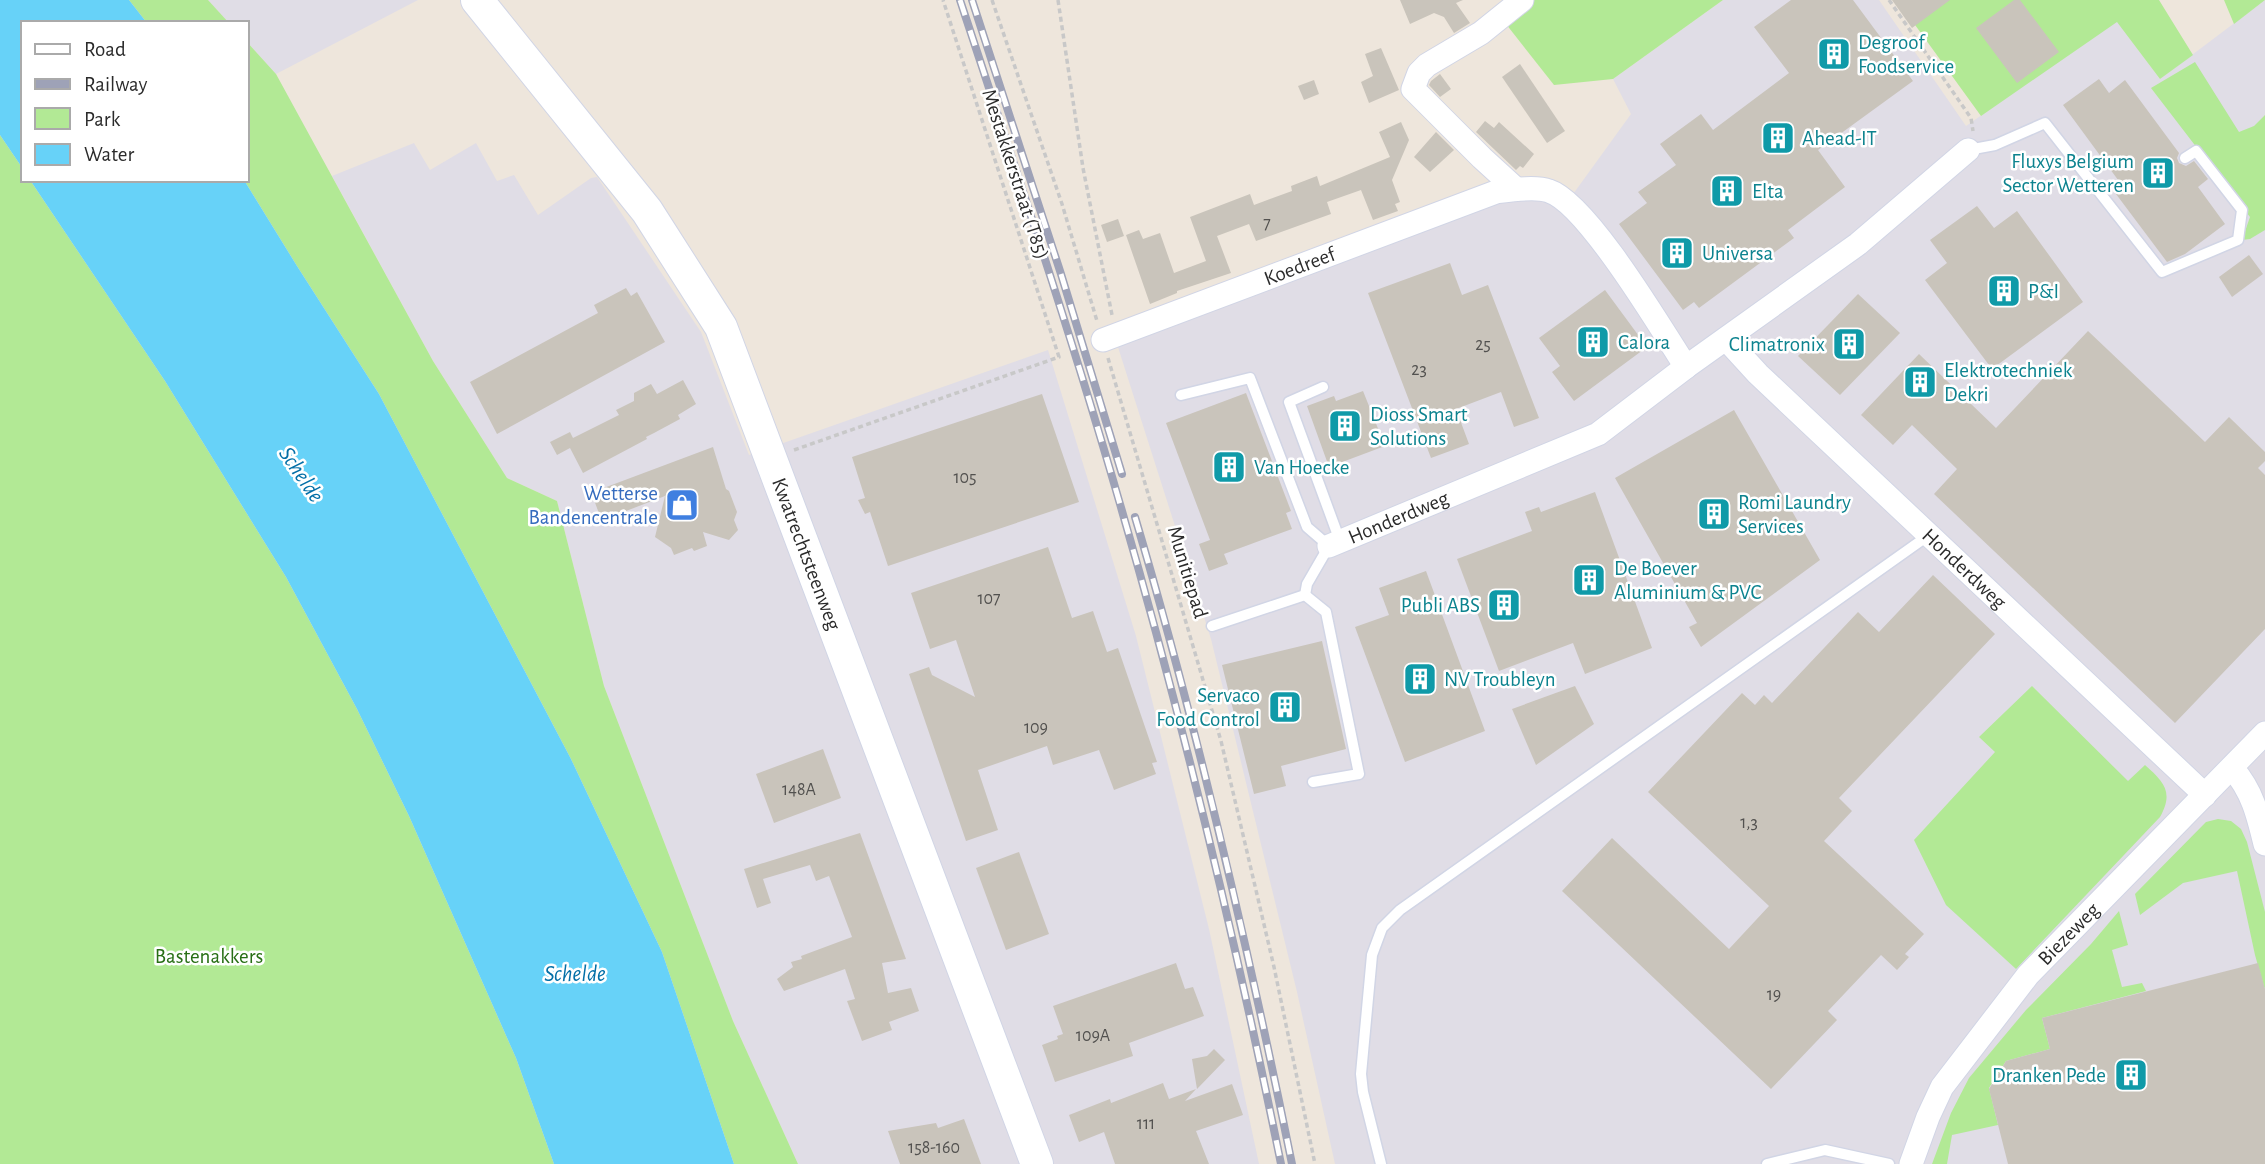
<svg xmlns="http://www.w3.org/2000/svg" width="2265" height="1164" font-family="'Alegreya Sans',sans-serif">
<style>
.industrial{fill:#e0dde6}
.green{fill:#b2e995}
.water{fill:#67d2f8}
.building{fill:#c9c4bb}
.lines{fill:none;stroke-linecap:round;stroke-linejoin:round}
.lane-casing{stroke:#d1d5e5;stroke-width:13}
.street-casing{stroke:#d1d5e5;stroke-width:25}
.secondary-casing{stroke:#d1d5e5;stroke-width:34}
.path{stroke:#c8c8c8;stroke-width:3.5;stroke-dasharray:5 3.5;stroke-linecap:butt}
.lane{stroke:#fff;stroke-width:10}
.street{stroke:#fff;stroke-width:23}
.secondary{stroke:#fff;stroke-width:32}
.rail-casing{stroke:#9ea2b7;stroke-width:8}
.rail{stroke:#fff;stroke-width:5;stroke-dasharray:16;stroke-linecap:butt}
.labels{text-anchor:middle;stroke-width:5;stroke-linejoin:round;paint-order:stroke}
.number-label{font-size:18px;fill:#52514f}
.culture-label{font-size:21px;fill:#0d838f;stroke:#fff;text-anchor:start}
.street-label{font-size:21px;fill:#2b2b2b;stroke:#fff}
.shop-label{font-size:21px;fill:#366cbe;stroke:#fff;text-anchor:end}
.park-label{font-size:21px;fill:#286f15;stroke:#fff}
.water-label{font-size:23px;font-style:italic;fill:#036fa7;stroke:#fff}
</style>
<rect width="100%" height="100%" fill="#eee6dc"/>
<g class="industrial">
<polygon points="208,0 418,0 276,74 247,42 247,23 229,23"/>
<polygon points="1723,0 1879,0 1966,126 2117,21 2160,79 2265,0 2265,1164 1335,1164 1297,992 1211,639 1117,344 1502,202 1543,199 1563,208 1631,114 1613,79"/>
<polygon points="414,143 430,170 476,143 497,181 514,175 538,215 591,178 597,177 701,332 749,455 1048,350 1136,636 1209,929 1259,1164 798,1164 733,1021 604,686 557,501 507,478 433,361 332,176"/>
</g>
<g class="green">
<polygon points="129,0 208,0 229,23 147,23"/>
<polygon points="1532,0 1723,0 1613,79 1554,85 1506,24"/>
<polygon points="1897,0 2159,0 2193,55 2160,79 2117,22 1981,116"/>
<polygon points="2224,0 2265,0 2234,24"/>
<polygon points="247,42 276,74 433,361 507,478 557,501 604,686 733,1021 798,1164 734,1164 662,952 571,759 379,394 297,266 244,180 247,180"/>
<polygon points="2195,62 2239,132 2254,126 2265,115 2265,230 2250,239 2242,240 2250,217 2151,88"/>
<polygon points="0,135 23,169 23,180 30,180 165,381 286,577 357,709 409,816 516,1058 554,1164 0,1164"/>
<path d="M2032 686 2128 781 2145 765C2164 782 2174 792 2160 817L2016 969 1946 905 1914 840 1995 752 1979 737Z"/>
<polygon points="2218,819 2231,821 2241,829 2247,842 2265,912 2265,990 2255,955 2237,871 2183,883 2140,915 2135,894 2206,822"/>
<polygon points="2119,911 2128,945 2112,950 2122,987 2142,983 2146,991 2042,1018 2050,1049 2006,1061 1989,1088 1998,1125 1952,1135 1947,1164 1932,1164 1951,1113 1969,1078 2026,1010 2091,944"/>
</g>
<g class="water">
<polygon points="0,0 129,0 147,23 23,23 23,169 0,135"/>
<polygon points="30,180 244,180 297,266 379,394 571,759 662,952 734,1164 554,1164 516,1058 409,816 357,709 286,577 165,381"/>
</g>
<g class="building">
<polygon points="1400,0 1463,0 1456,3 1470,23 1454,33 1444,17 1434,13 1410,24"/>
<polygon points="1791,0 1853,0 1913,81 1818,150 1845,187 1788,230 1794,238 1699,308 1694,302 1683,310 1619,224 1647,203 1638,192 1676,165 1660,144 1701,114 1713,130 1789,73 1754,27"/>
<polygon points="1892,0 1950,0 1912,28"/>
<polygon points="2014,0 2020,0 2059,52 2017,83 1976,28"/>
<polygon points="1381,48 1399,90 1369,103 1361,82 1373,76 1365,54"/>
<polygon points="1520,64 1565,131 1547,143 1502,77"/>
<polygon points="1440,74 1451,89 1440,97 1429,85 1431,81"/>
<polygon points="2099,79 2109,93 2125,80 2179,153 2177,158 2179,163 2186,166 2194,161 2208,179 2198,187 2225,224 2185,254 2167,262 2113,190 2121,184 2063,105"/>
<polygon points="1314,80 1319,94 1304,100 1298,86"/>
<polygon points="1485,121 1494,128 1499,122 1534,154 1523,168 1520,166 1516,170 1476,132"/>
<polygon points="1401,122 1409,140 1392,180 1400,202 1395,204 1398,211 1373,220 1361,190 1327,202 1331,214 1256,241 1249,224 1217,236 1231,273 1177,291 1177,293 1150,304 1126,235 1139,230 1143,239 1160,233 1174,273 1206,261 1190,217 1250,194 1254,205 1292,191 1291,186 1317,176 1320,186 1390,157 1379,132"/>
<polygon points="1436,132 1454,150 1430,172 1414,157"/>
<polygon points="1977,206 1994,228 2017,211 2083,302 1992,369 1925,280 1947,263 1930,240"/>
<polygon points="1118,219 1124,236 1107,242 1101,225"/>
<polygon points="2249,255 2263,274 2232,297 2219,277"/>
<polygon points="1450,263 1462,295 1488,285 1539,418 1514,427 1501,392 1456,409 1469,444 1431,458 1368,293"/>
<polygon points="626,288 631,296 637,292 665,342 497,434 470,382 598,313 594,305"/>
<polygon points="1605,290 1647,347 1574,401 1552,372 1560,366 1539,338"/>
<polygon points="1858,294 1900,333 1840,395 1798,356"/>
<polygon points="2088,331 2205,442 2229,417 2265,452 2265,461 2258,468 2265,475 2265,629 2175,723 1934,494 1957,469 1912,425 1893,445 1861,415 1919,354 1996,428"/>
<polygon points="683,380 696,404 678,415 680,419 654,433 646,437 647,439 583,473 570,448 557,455 550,442 570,432 573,438 619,415 616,410 634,401 634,393 651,384 657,394"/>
<polygon points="1363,391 1385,446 1329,467 1307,406 1334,396 1336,401"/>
<polygon points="1246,393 1291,511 1286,513 1292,529 1224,554 1228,564 1209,571 1199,544 1210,540 1166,423"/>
<polygon points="1042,394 1079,502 888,566 870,512 865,514 858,500 865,498 852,457"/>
<polygon points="1734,410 1820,560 1701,647 1689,627 1697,623 1615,478"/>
<polygon points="713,447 726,489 729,491 737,512 734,520 738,530 729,540 703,532 707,546 694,551 692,548 674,555 671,548 655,537 665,496 613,516 611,511 600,516 594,500 597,499 593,492"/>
<polygon points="1595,492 1652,648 1585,674 1573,643 1499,671 1457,559 1532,531 1525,512 1539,507 1541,512"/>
<polygon points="1048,547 1072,618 1093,611 1107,652 1118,648 1157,762 1152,763 1156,774 1114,790 1099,750 1053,765 1047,746 978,770 998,830 966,841 909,674 929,667 932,675 975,697 956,640 930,649 911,593"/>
<polygon points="1426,571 1485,731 1405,762 1355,627 1389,615 1379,588"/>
<polygon points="1933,575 1995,634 1839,798 1852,811 1824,841 1924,934 1905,954 1909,957 1897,970 1881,955 1828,1011 1837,1020 1771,1089 1562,891 1612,838 1729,949 1769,906 1648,792 1742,693 1755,705 1764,695 1772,703 1858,612 1879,632"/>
<polygon points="1322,641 1346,749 1281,766 1286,786 1254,794 1222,665"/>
<polygon points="1575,686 1594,724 1536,765 1512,709"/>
<polygon points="823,749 841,798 774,823 756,774"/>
<polygon points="860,833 906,959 882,963 888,993 911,988 919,1011 889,1022 892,1030 862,1041 847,1001 855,999 845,969 784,991 777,979 793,967 791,962 802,959 801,956 852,937 829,876 816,881 810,865 763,879 771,903 757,908 744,869"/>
<polygon points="1019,852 1049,934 1006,950 976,868"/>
<polygon points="1176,963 1185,989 1193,987 1204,1016 1129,1043 1133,1056 1055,1082 1042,1045 1058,1039 1057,1036 1063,1034 1053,1006"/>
<polygon points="2258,963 2265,989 2265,1164 2008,1164 1989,1089 2006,1061 2050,1049 2042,1018"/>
<polygon points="1214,1049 1225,1060 1197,1089 1192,1059 1207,1056"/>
<polygon points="1163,1083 1169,1099 1196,1089 1185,1101 1232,1084 1243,1115 1196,1131 1209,1164 1115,1164 1104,1132 1079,1142 1069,1115 1110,1099 1111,1103"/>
<polygon points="964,1119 981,1164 900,1164 888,1131 936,1123 938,1128"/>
</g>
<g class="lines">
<defs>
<g id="lane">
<polyline points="1968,150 1995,145 2045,123 2162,272 2238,240 2242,210 2196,151 2185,158"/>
<polyline points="1323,387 1289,402 1340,541"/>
<polyline points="1181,395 1250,378 1307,527 1329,546 1307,584 1305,595 1212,626"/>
<polyline points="1305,595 1326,612 1359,774 1313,782"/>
<polyline points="1381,1164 1363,1092 1361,1074 1372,955 1382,928 1400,910 1929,535"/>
<polyline points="1767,1164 1825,1150 1889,1164"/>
</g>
<g id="street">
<polyline points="1516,189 1482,158 1413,89 1419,73 1427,65 1481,33 1522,0"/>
<path id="s1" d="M1726 339 1758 374 2205 795"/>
<path id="s2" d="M1103 340 1496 192C1511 190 1535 186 1549 191 1587 203 1662 330 1686 367L1858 244 1968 150"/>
<path id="s3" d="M1329 546 1598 434 1686 367"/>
<path d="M2232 768C2252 790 2258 815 2265 844"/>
<path id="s4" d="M1911 1164 1928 1117 1942 1087 2028 975 2265 733"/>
</g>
<g id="secondary">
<path id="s5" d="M477 0 647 211 721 327 1037 1164"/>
</g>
</defs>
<use href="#lane" class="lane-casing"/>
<use href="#street" class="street-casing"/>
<use href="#secondary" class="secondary-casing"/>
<g class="path">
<polyline points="992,0 1062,204 1097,321"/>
<polyline points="1058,0 1083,168 1112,315"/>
<polyline points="1889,0 1971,118 1973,131"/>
<polyline points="1108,358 1221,741 1274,967 1315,1164"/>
<polyline points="794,450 1059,357 943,0"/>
</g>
<use href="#lane" class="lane"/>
<use href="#street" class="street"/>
<use href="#secondary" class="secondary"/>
<defs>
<g id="rail">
<path d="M960 0C1015 167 1071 334 1120 504 1183 721 1236 942 1281 1164"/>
<polyline points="972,0 1061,274 1122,474"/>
<path d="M1135 517C1198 730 1248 947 1292 1164"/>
</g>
</defs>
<use href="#rail" class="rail-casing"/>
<use href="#rail" class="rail"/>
</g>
<defs>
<symbol id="building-square" viewBox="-11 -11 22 22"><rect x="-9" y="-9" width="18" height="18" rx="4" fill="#0f9aa8" stroke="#fff"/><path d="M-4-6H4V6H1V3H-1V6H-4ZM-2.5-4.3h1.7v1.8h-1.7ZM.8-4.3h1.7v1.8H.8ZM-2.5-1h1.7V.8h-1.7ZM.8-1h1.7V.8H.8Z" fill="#fff"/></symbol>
<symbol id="shop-square" viewBox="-11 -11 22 22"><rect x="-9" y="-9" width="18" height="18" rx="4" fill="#3f7fe0" stroke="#fff"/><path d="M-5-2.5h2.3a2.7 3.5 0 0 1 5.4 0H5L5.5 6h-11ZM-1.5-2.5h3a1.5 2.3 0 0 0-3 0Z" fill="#fff"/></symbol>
</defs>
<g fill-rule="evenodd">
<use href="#building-square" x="1815" y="35" width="38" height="38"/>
<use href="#building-square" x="1759" y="119" width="38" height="38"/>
<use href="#building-square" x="2139" y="154" width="38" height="38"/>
<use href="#building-square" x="1708" y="172" width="38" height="38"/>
<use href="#building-square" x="1658" y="234" width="38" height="38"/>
<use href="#building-square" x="1985" y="272" width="38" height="38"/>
<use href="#building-square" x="1574" y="323" width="38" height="38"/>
<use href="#building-square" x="1830" y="325" width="38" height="38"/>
<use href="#building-square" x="1901" y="363" width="38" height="38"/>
<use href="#building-square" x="1326" y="407" width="38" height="38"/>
<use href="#building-square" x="1210" y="448" width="38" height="38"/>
<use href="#shop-square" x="663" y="486" width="38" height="38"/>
<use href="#building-square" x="1695" y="495" width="38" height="38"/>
<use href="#building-square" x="1570" y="561" width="38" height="38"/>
<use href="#building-square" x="1485" y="586" width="38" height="38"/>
<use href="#building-square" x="1401" y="660" width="38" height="38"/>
<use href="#building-square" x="1266" y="688" width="38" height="38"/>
<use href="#building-square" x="2112" y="1056" width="38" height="38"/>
</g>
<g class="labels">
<g class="number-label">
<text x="1267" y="229">7</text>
<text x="1483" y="350">25</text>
<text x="1419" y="375">23</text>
<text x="965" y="483">105</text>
<text x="989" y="604">107</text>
<text x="1036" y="733">109</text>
<text x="799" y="795">148A</text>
<text x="1749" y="828">1,3</text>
<text x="1774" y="1000">19</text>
<text x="1093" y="1041">109A</text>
<text x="1146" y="1129">111</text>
<text x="934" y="1153">158-160</text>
</g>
<g class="culture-label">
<text x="1858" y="49">Degroof<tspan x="1858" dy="24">Foodservice</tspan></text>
<text x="1802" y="145">Ahead-IT</text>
<text x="2134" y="168" text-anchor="end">Fluxys Belgium<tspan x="2134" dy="24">Sector Wetteren</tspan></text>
<text x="1752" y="198">Elta</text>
<text x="1702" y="260">Universa</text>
<text x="2028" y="298">P&amp;I</text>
<text x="1618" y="349">Calora</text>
<text x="1825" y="351" text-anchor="end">Climatronix</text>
<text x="1944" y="377">Elektrotechniek<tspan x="1944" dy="24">Dekri</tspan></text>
<text x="1370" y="421">Dioss Smart<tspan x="1370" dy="24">Solutions</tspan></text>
<text x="1254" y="474">Van Hoecke</text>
<text x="1738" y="509">Romi Laundry<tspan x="1738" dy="24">Services</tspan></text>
<text x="1614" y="575">De Boever<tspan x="1614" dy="24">Aluminium &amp; PVC</tspan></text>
<text x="1480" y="612" text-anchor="end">Publi ABS</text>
<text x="1444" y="686">NV Troubleyn</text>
<text x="1260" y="702" text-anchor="end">Servaco<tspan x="1260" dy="24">Food Control</tspan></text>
<text x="2106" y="1082" text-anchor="end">Dranken Pede</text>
</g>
<g class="street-label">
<text transform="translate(1016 174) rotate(72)" y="7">Mestakkerstraat (T85)</text>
<text dy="7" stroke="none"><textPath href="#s2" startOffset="210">Koedreef</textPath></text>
<text dy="7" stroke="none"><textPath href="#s3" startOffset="75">Honderdweg</textPath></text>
<text dy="7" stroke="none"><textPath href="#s5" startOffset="651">Kwatrechtsteenweg</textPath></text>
<text dy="7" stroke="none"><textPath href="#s1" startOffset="331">Honderdweg</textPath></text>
<text transform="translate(1188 572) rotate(73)" y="7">Munitiepad</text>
<text dy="7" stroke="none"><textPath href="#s4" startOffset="282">Biezeweg</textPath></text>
</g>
<g class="shop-label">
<text x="658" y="500">Wetterse<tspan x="658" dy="24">Bandencentrale</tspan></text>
</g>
<g class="park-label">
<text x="209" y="963">Bastenakkers</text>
</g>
<g class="water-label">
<text transform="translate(302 474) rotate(56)" y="8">Schelde</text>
<text x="575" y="981">Schelde</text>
</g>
</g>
<rect x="21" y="21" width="228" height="161" fill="#ffffff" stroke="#aaaaaa" stroke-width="2"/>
<rect x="35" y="44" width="35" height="10" fill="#ffffff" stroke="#aaaaaa" stroke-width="2"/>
<text x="84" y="56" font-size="21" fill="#2b2b2b">Road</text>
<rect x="35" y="79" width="35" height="10" fill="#9ea2b7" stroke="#aaaaaa" stroke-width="2"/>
<text x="84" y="91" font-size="21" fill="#2b2b2b">Railway</text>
<rect x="35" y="108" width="35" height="21" fill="#b2e995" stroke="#aaaaaa" stroke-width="2"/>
<text x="84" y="126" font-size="21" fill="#2b2b2b">Park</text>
<rect x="35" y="144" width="35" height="21" fill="#67d2f8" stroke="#aaaaaa" stroke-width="2"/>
<text x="84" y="161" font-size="21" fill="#2b2b2b">Water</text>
</svg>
